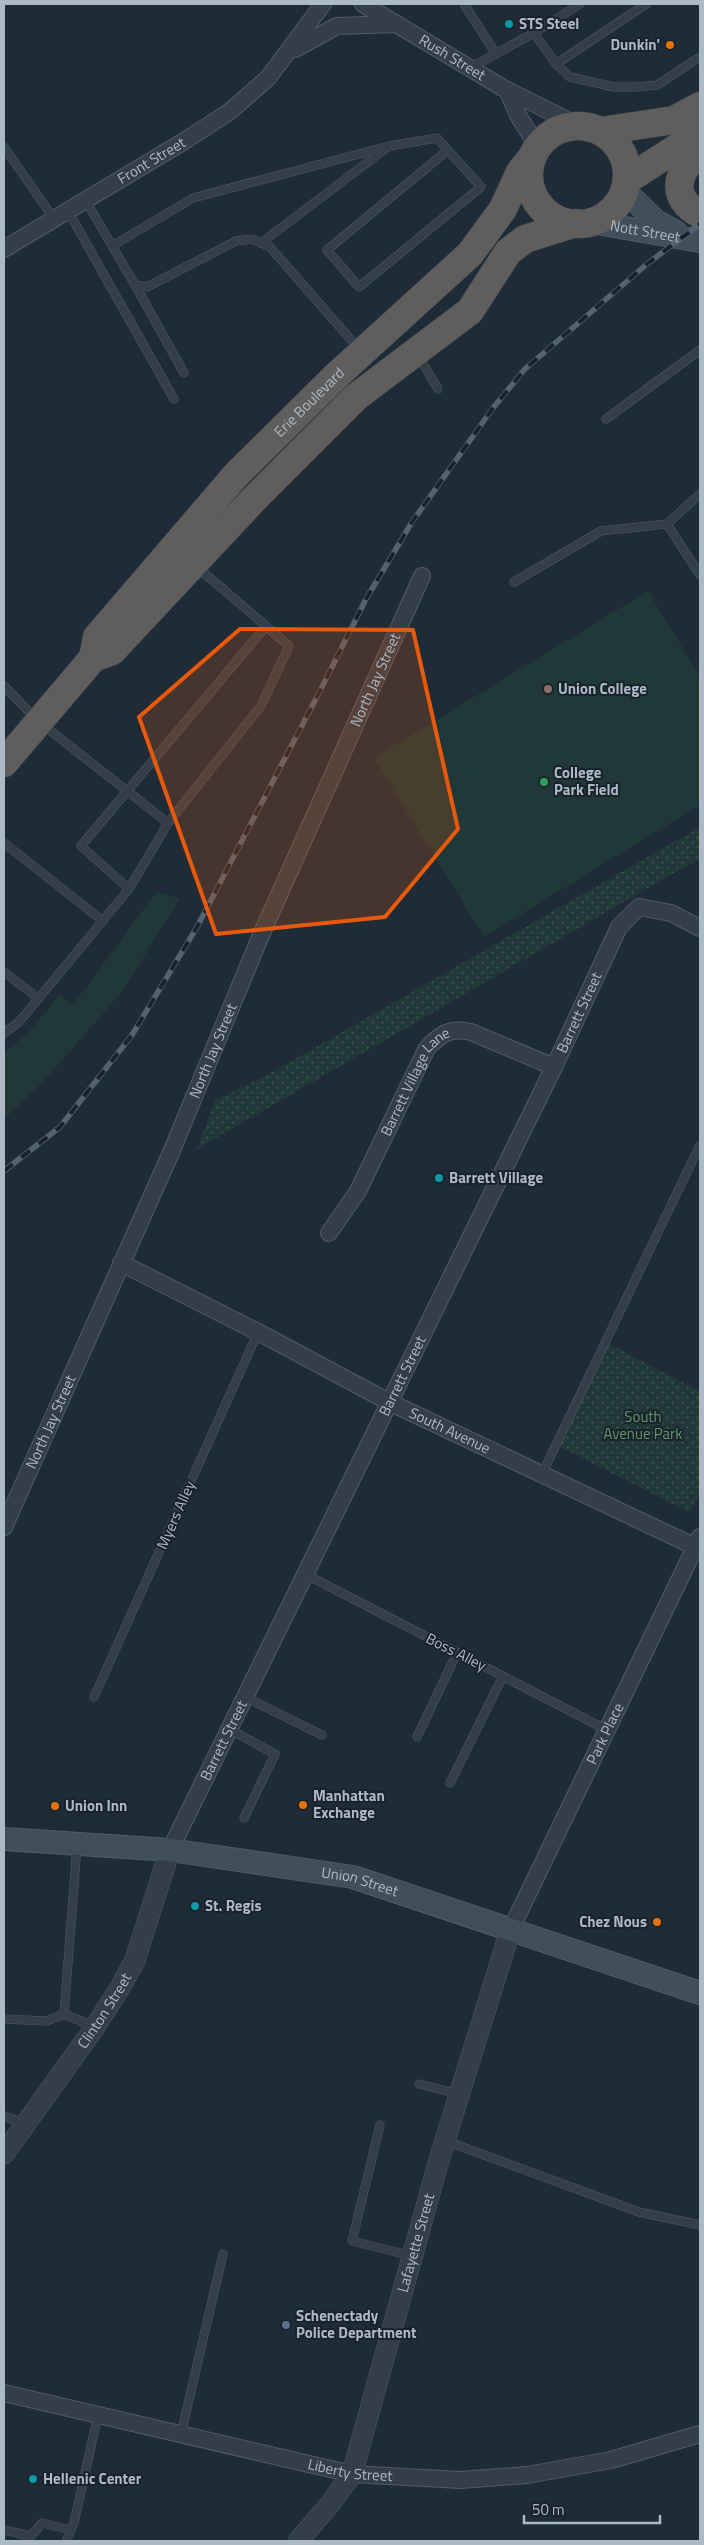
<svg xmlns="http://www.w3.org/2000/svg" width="704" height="2545" font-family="'Titillium Web',sans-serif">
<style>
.green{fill:#213838}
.park{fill:url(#park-dots)}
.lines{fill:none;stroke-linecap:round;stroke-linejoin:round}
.service-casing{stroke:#505c66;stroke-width:9}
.minor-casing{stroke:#505c66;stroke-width:18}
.tertiary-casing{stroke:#505c66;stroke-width:21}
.secondary-casing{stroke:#505c66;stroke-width:24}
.trunk-casing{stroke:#3d4952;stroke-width:29}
.service{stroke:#333e48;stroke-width:8}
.minor{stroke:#333e48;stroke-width:16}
.tertiary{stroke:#333e48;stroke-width:20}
.secondary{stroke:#414e5b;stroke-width:22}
.trunk{stroke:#605e5c;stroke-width:28}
.rail-casing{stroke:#55626f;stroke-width:5.5}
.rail{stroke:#19232c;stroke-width:4;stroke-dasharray:11;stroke-linecap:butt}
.marked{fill:#e8590c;fill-opacity:0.2;stroke:#e8590c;stroke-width:4;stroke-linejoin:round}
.culture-dot{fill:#0f9aa8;stroke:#19232c;stroke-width:2}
.food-dot{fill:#e8710a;stroke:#19232c;stroke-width:2}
.education-dot{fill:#8d6e63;stroke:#19232c;stroke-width:2}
.leisure-dot{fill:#2e9e5b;stroke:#19232c;stroke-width:2}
.service-dot{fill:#5c6f8a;stroke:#19232c;stroke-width:2}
.labels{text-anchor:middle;stroke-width:4;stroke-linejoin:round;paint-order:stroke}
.poi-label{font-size:15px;font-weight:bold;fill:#adb9c5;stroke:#19232c;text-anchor:start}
.street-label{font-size:15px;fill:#adb9c5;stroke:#19232c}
.park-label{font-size:15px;fill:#64956a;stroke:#19232c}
</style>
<defs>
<pattern id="park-dots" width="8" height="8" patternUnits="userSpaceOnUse" patternTransform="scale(1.25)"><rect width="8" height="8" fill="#213838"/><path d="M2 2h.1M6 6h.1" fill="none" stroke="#3f5353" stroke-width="1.8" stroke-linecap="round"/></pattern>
</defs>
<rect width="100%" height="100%" fill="#1f2c37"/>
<g class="green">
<polygon points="648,591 700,676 700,805 484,937 374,758"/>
<polygon points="157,891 180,899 121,993 42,1083 4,1119 4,1053 28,1033 59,995 73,1005"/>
</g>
<g class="park">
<polygon points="700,827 700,858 197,1149 215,1100 265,1076"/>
<polygon points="609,1344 700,1391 700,1493 690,1513 557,1445"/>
</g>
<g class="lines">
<defs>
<g id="service">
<polyline points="464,4 496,54"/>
<polyline points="534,33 556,64 646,4"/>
<polyline points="556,64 570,77 614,87 635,87 657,85 700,57"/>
<polyline points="470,68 534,33 580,4"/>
<polyline points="4,147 54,219"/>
<polyline points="86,201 135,285 147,287 236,241 252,239 270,247 359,349"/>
<polyline points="68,211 174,399"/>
<polyline points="261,243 389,146 437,138 481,187 359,287 327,250 448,150"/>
<polyline points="112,246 193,198 385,147"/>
<polyline points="135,285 184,373"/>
<polyline points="418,355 438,389"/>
<polyline points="606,419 700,350"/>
<polyline points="667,524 700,575"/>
<polyline points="514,582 601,531 667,524 700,494"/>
<polyline points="4,686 38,721 168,823 129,889 19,1022 4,1033"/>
<polyline points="168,823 261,706 289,646 266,626"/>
<polyline points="4,843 103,921"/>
<polyline points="129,889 81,846 266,626 197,567"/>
<polyline points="4,972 38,998"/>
<polyline points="542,1474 700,1145"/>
<polyline points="305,1574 607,1730"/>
<polyline points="94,1697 258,1332"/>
<polyline points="245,1697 322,1735"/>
<polyline points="229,1729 275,1754 244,1818"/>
<polyline points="417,1737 457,1653"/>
<polyline points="450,1783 503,1676"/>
<polyline points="77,1846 64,2014 95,2027"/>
<polyline points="4,2019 46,2021 64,2014"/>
<polyline points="419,2084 458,2094"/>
<polyline points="4,2116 25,2124"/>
<polyline points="380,2125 352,2241 412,2256"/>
<polyline points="446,2141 639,2212 700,2225"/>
<polyline points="181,2434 223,2254"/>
<polyline points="4,2530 31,2536"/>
<polyline points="27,2541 42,2523 71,2530"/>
<polyline points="66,2541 74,2523 98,2415"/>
</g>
<g id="minor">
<path id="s1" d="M363 4 503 88 577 125"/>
<polyline points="295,49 337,26 397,24"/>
<polyline points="507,90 519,117 538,147"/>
<path id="s2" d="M4 249 186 140 229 112 268 78 323 4"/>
<path id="s3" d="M329 1233 358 1191 427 1048C441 1034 450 1027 471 1032L554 1067"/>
<path id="s4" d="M121 1263 258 1332 389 1402 700 1549"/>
<path id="s5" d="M4 1527 170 1155 261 935 422 576"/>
<path id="s6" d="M170 1850 554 1067 619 927 639 907 671 913 700 928"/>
<path id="s7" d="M510 1931 700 1537"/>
<path id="s8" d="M4 2393 352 2474 460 2480 527 2475 611 2460 700 2434"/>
</g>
<g id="tertiary">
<path id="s9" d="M4 2154 95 2027 121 1986 135 1960 170 1850"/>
<path id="s10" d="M298 2541 330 2504 352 2474 439 2160 510 1931"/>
</g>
<g id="secondary">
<polyline points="625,191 656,221 676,232"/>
<path id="s11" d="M591 222 700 241"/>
<path id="s12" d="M4 1839 170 1850 353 1877 700 1993"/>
</g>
<g id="trunk">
<circle cx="578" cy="175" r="49"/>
<polyline points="601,131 674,120 700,106"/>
<path d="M700 154C675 171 670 199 700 214"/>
<polyline points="627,180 700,133"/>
<path id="s13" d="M93 658 97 637 236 475 336 376 470 254 503 209 520 172 533 156"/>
<polyline points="4,763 93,658 112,651 256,497 356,397 470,311 508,252 525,239 576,223"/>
</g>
</defs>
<use href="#service" class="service-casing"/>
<use href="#minor" class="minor-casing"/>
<use href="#tertiary" class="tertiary-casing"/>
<use href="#secondary" class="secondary-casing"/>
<use href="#trunk" class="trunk-casing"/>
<use href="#service" class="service"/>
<use href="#minor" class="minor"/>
<use href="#tertiary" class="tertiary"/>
<use href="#secondary" class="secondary"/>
<use href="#trunk" class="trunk"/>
<defs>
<polyline id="rail" points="4,1171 60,1127 132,1035 197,927 321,689 366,599 412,522 493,408 525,369 647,264 700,224"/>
</defs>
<use href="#rail" class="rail-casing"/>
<use href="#rail" class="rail"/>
</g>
<path class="marked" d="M240 629 413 630 458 829 385 917 216 934 139 717Z"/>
<g class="culture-dot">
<circle cx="509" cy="24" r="5"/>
<circle cx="439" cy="1178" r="5"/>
<circle cx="195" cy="1906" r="5"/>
<circle cx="33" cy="2479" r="5"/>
</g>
<g class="food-dot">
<circle cx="670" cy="45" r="5"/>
<circle cx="303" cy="1805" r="5"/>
<circle cx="55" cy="1806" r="5"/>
<circle cx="657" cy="1922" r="5"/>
</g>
<circle class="education-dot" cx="548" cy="689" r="5"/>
<circle class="leisure-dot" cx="544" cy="782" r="5"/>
<circle class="service-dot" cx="286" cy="2325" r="5"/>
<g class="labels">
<g class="poi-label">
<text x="519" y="29">STS Steel</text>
<text x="660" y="50" text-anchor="end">Dunkin'</text>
<text x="558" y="694">Union College</text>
<text x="554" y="778">College<tspan x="554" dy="17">Park Field</tspan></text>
<text x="449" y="1183">Barrett Village</text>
<text x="313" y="1801">Manhattan<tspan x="313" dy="17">Exchange</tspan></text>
<text x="65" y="1811">Union Inn</text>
<text x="205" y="1911">St. Regis</text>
<text x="647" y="1927" text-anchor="end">Chez Nous</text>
<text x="296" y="2321">Schenectady<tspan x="296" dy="17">Police Department</tspan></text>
<text x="43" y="2484">Hellenic Center</text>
</g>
<g class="street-label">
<text dy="5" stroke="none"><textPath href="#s1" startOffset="104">Rush Street</textPath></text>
<text dy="5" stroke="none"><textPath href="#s2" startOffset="172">Front Street</textPath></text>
<text dy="5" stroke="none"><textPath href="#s11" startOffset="55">Nott Street</textPath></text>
<text dy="5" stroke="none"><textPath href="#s13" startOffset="338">Erie Boulevard</textPath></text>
<text dy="5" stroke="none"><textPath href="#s5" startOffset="925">North Jay Street</textPath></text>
<text dy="5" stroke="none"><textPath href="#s6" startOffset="932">Barrett Street</textPath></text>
<text dy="5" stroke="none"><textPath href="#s5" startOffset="520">North Jay Street</textPath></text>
<text dy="5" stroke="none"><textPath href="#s3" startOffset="175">Barrett Village Lane</textPath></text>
<text dy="5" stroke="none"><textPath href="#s6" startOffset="528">Barrett Street</textPath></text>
<text dy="5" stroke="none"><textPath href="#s5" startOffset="115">North Jay Street</textPath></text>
<text dy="5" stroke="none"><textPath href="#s4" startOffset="369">South Avenue</textPath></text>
<text transform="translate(176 1515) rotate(-66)" y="5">Myers Alley</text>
<text transform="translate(456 1652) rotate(27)" y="5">Boss Alley</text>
<text dy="5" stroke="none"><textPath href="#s7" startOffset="219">Park Place</textPath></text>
<text dy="5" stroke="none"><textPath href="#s6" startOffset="122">Barrett Street</textPath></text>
<text dy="5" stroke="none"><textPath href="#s12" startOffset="359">Union Street</textPath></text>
<text dy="5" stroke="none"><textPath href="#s9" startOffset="175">Clinton Street</textPath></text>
<text dy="5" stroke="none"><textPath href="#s10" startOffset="326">Lafayette Street</textPath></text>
<text dy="5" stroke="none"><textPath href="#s8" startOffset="355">Liberty Street</textPath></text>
</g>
<g class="park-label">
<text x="643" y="1422">South<tspan x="643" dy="17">Avenue Park</tspan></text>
</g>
</g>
<rect width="704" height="2545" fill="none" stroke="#adb9c5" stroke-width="10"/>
<path d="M524 2515v8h136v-8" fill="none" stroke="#adb9c5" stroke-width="2.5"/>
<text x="532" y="2515" font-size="15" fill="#adb9c5" stroke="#19232c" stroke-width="4" paint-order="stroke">50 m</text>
</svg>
